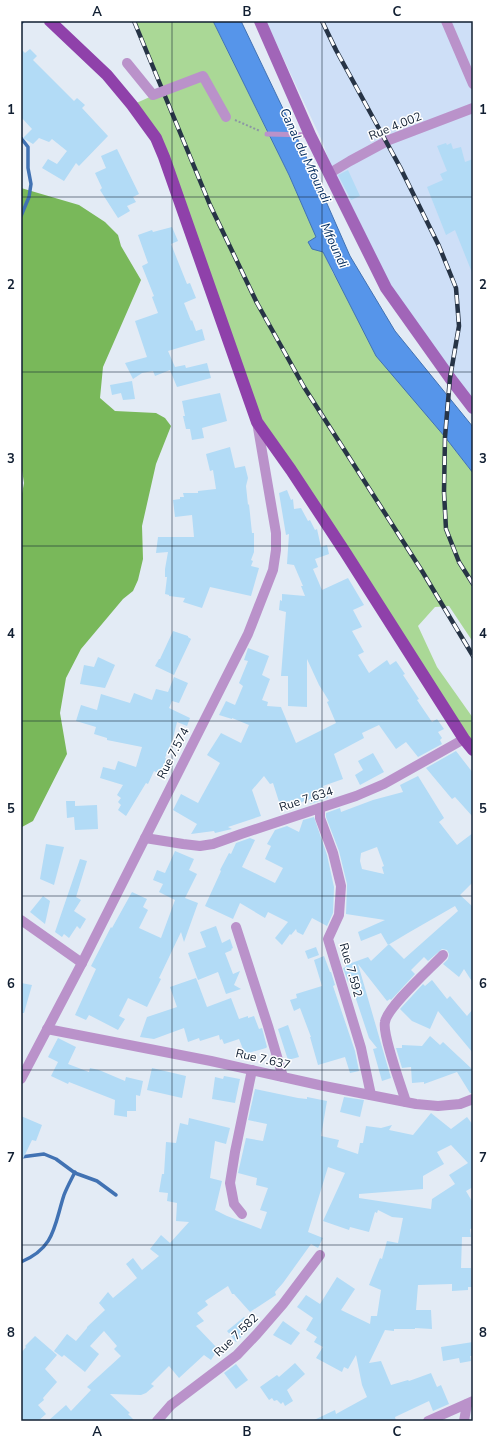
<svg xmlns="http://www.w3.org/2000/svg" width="494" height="1442" font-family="'Nunito Sans',sans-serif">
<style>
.built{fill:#cedff7}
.green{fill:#aad896}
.forest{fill:#79b85a}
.water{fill:#5695ea;stroke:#4172b3}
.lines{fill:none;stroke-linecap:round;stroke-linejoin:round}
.stream{stroke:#4172b3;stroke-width:3.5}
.building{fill:#b2dbf6;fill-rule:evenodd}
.path{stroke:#8c96a4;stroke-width:2;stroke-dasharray:2 2;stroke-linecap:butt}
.lane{stroke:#ba92ca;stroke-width:5}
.street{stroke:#ba92ca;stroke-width:10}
.secondary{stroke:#a165b8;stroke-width:12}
.primary{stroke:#8f41aa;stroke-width:12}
.rail-casing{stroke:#273446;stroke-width:4.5}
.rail{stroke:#fff;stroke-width:3;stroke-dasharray:9;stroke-linecap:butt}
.street-bridge{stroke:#ba92ca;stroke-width:10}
.grid{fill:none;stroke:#111f32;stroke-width:1;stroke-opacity:0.55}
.labels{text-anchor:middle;stroke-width:3;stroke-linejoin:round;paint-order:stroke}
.street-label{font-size:12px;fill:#111f32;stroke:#fff}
.water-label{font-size:13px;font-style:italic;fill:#002a5e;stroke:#fff}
.neatline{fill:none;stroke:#111f32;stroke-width:1.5}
.grid-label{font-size:13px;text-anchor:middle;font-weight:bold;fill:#111f32}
</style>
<rect width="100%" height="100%" fill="#e3ebf5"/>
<polygon class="built" points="266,21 473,21 473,402 391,290 334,176 323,143"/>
<polygon class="green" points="134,21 213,21 289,175 317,237 308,242 323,252 333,273 445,437 473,473 473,642 449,606 435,607 418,626 437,667 473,718 473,750 257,422 164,157 132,105 163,91"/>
<polygon class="forest" points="21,188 79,205 105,222 118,235 121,246 141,280 103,367 100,398 115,411 156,413 165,418 171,426 156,464 142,526 143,559 138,580 133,591 123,599 81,649 66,678 60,713 67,754 33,821 22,827 21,826 21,499 24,483 21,464"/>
<polygon class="water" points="213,21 241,21 310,165 350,256 395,331 473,427 473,473 445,437 376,356 323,252 312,249 308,242 316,237 289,175"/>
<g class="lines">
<g class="stream">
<polyline points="21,22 22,22"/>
<polyline points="21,138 28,147 28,168 31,184 29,197 21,216"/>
<polyline points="21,1157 44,1154 56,1159 75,1173 97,1181 116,1195"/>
<path d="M21 1262C55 1248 54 1226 64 1195 67 1187 71 1180 75 1172"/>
</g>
</g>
<g class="building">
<polygon points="21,49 25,53 30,49 37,56 33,60 74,101 77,98 85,105 82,108 108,136 79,166 76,163 64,181 42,168 48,159 57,164 67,151 52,139 49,142 39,138 33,144 23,138 32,129 21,117"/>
<polygon points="446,143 447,145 451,143 453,149 461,147 465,162 473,159 473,275 455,230 446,235 427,187 443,180 440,174 447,171 437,146"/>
<polygon points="117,149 139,194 133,197 136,202 127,206 130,211 118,218 100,190 102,188 95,173 106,168 101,156"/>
<polygon points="348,170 360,196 351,200 338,175"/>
<polygon points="172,227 178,241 171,244 187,284 190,283 196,298 184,303 191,321 192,320 196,331 202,329 205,340 168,351 175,367 185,365 186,368 207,363 211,378 177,387 170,370 155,376 153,371 142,373 133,379 125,363 147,357 135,321 158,313 152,297 154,296 142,266 148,263 138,235 152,230 153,232"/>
<polygon points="132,381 135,399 123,400 121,393 112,395 110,385"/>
<polygon points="220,393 227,421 202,428 204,438 192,440 190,429 186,429 183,416 185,416 182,401"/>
<polygon points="230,447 235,468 245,466 248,478 246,486 248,505 249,504 252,533 254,533 254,552 251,560 253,561 251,566 259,568 251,596 210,587 202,608 183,602 185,598 169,596 169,595 165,594 167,577 165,577 165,569 168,552 156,553 158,537 194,537 192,515 175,517 173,500 180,499 180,497 184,497 183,493 198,493 198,491 216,489 213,470 210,471 206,454"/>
<polygon points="287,490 291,500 293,499 294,509 301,508 308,521 310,520 315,530 317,529 321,547 327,545 329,554 315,559 318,567 313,569 322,590 348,578 364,605 353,610 362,627 352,631 364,652 358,655 369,673 387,660 390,665 396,661 405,674 403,675 419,699 417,700 432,722 437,719 444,729 438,732 442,738 440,740 442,744 418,757 406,742 396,749 379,725 362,733 364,738 334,754 343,779 323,786 328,798 310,804 312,799 281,808 273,783 270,784 264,776 252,790 261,816 228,827 232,829 215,833 214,831 191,834 197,824 173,810 181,794 198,803 220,763 207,755 221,733 241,743 249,725 232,718 232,719 219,715 226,701 235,705 243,686 239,683 248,661 244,660 248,648 269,656 262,675 270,679 262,700 268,702 267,706 281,707 296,743 336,723 327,702 329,701 319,685 307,659 307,707 288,706 288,676 281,676 286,612 279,610 280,600 282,601 282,594 305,596 301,586 303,586 294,565 287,564 289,534 286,535 279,493"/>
<polygon points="173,631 188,636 188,637 191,639 174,675 155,666 159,659 160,659"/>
<polygon points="98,657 115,665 105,688 80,684 84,665 94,667"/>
<polygon points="174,677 188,683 179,703 172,701 169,708 190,718 187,726 177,722 173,738 165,758 167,759 160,774 154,771 148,784 146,783 126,816 118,810 121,805 118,802 121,798 117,795 123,785 100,778 103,767 115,770 118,761 136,767 142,747 107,740 107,738 94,734 96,727 76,721 81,705 97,710 101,694 130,703 134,693 152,700 156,689 168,692"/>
<polygon points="456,751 473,773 473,817 455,797 452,799 426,768"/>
<polygon points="373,753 384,772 360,785 355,775 363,770 358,761"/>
<path d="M418 776 444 818 439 822 457 845 473 833V882L460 895 473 907V983L464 969 459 977 443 964 448 959 449 954 447 950 442 949 428 961 424 957 411 970 415 974 391 1000 390 999 387 1001 358 964 391 1078 382 1081 373 1049 377 1048 369 1038 350 981 348 982 343 968 346 967V965L368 957 371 961 389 944 404 959 458 911 455 906 408 933 388 945 381 933 361 941 358 932 385 920 346 914 347 884 339 851 326 817V813L340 808 341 812 373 800 403 792 400 785ZM377 847 384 866 382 867 384 874 362 869 360 861 361 853Z"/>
<polygon points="66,801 75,801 75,806 97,805 98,829 75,830 74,817 67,818"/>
<polygon points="314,817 327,855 334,887 333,913 327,926 312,918 303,935 297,932 296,929 291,935 290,934 282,945 275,938 288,922 268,912 265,918 240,903 233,919 205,906 221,871 220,870 229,853 231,854 236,843 250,838 255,840 242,867 275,883 283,868 265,859 271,846 267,844 275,830 287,826 299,832 303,820"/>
<polygon points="46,844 64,847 54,885 40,879"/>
<polygon points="175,851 194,859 189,870 197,874 185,898 198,903 184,942 181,932 159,978 161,979 147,1007 128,998 119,1016 125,1019 118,1030 89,1015 86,1020 75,1015 96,969 91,966 111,927 112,928 132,892 147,899 143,907 148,910 139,928 161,938 175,900 159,892 163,884 153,880 157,870 165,873"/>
<polygon points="80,859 87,861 76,897 81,900 74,911 86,919 80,929 77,926 69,938 64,934 62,937 55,932"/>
<polygon points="43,896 50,901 45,924 30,912"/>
<polygon points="216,926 222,943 230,939 233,948 231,949 232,950 225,953 233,974 240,971 234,985 241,989 226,994 218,972 198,980 188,953 206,947 200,932"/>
<polygon points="316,947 319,955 308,959 305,951"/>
<polygon points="324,956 330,972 331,972 335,985 333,986 355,1051 359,1071 350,1073 345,1057 318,1065 310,1037 311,1037 300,1008 294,1011 290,1000 297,998 296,994 322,986 314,960"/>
<polygon points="196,978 207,1007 231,998 239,1019 248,1016 248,1018 254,1016 259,1029 262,1028 267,1047 266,1048 245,1054 239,1039 224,1044 222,1039 220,1040 219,1035 200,1041 199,1038 188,1042 184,1028 154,1039 140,1037 147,1017 177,1007 170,987"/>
<polygon points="432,980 447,999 450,996 467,1016 473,1009 473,1053 438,1011 430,1029 412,1021 400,1009 423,984 425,986"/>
<polygon points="21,983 32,985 24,1013 21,1013"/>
<polygon points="288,1025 299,1057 288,1060 278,1029"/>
<polygon points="430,1036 440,1045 443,1042 473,1070 473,1093 470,1093 457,1072 424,1084 424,1082 412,1083 411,1067 402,1068 396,1048 402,1048 402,1045 422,1046"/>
<polygon points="58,1038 76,1047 68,1064 89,1072 90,1068 99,1070 125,1081 126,1077 143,1081 140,1096 136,1095 136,1111 127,1111 127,1117 114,1115 115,1100 69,1082 68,1084 51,1076 58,1062 48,1057"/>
<polygon points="152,1068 186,1076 182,1098 147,1090"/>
<polygon points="224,1076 240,1079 235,1103 212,1099 215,1077 223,1079"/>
<path d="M255 1089 298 1098 307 1099V1097L327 1101 321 1136 339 1140 337 1147 358 1154 360 1143H363L366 1126 381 1128 392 1125 389 1130 413 1135 431 1113 451 1129 467 1117 473 1125V1187L466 1191 473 1203V1228L470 1229 471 1237H462L461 1268H471L472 1287H468V1290L452 1291V1284L418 1285 416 1310H431L432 1329 415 1328V1329H394V1331L385 1330 369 1363 381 1361 391 1385 408 1380 409 1381 431 1373 437 1387 441 1385 449 1404 433 1411 429 1401 395 1417 396 1421H312L335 1410 336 1414 367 1397 362 1385 356 1355 348 1369 344 1367 342 1372 316 1358 323 1347 314 1342 317 1337 306 1330 313 1318 297 1307 306 1295 320 1304 337 1277 355 1289 341 1310 370 1324 371 1316H377L381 1290 369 1285 380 1258 382 1259 387 1241 398 1243 403 1218 392 1217 378 1210 377 1213 375 1212 369 1232 350 1227 349 1230 323 1221 345 1173 328 1167 308 1232 323 1238 318 1248 311 1244 283 1283 275 1292 276 1295 250 1312 234 1294H232L228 1286 205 1301 208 1305 197 1313 204 1321 196 1326 218 1349 211 1360 204 1355 179 1378 169 1366 151 1384 154 1386 146 1393 141 1395 110 1394 130 1413 128 1414 135 1421H48L66 1405 71 1411 91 1390 87 1387 121 1356 114 1349 117 1346 104 1331 90 1346 99 1354 85 1372 64 1355 62 1357 54 1351 67 1334 76 1341 87 1328V1327L105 1310 99 1303 108 1292 113 1298 137 1278 126 1264 133 1258 142 1270 159 1256 150 1249 161 1235 170 1243 189 1222 176 1221 177 1203 167 1201 168 1193 159 1192 162 1174H164L166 1142 176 1143 180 1123 188 1125 189 1118 230 1128 226 1144 215 1141 210 1178 222 1181 215 1210 227 1216 261 1229 267 1212 260 1210 268 1188 256 1185 257 1178 238 1173 246 1138 263 1141 267 1124 248 1120ZM451 1145 468 1163 449 1175 455 1184 432 1199 431 1209 359 1198V1194L423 1189V1176L444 1164 437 1152Z"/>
<polygon points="344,1097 364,1100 360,1117 340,1112"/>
<polygon points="21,1116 42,1125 36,1141 32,1140 21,1163"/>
<polygon points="244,1317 253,1326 236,1342 227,1331"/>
<polygon points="283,1321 300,1333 291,1345 273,1335"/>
<polygon points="35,1336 57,1355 45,1369 57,1382 43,1398 44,1400 38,1405 46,1414 38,1421 21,1421 21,1353 26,1347 25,1346"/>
<polygon points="473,1342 473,1356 470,1356 471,1361 460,1363 459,1358 443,1361 441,1347"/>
<polygon points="295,1363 305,1374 287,1390 293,1401 285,1406 283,1402 281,1404 277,1400 274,1401 272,1398 269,1400 260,1387 277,1375 279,1377"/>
<polygon points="236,1364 248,1380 236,1389 224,1373"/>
</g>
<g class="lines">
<polyline class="path" points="235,120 260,131"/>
<polyline class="lane" points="267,134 310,135"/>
<g class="street">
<polyline points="446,21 473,84"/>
<polyline points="330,173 350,161 389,140 473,108"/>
<polyline points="320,808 320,818 333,853 341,886 339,915 328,939 361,1048 371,1095"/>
<polyline points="145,838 183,844 200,846 213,844 241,834 356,796 384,784 464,739"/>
<polyline points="21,920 82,963"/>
<polyline points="236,927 268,1026 283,1077"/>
<polyline points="47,1029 211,1061 319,1085 416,1104 438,1106 460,1104 473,1099"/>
<polyline points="21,1079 82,963 248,634 273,570 276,550 276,533 257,422"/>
<path d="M406 1102C401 1086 382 1034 385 1022 387 1007 431 968 443 955"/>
<polyline points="242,1214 234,1204 230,1183 235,1152 252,1070"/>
<polyline points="157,1421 171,1405 237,1355 257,1334 283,1304 320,1255"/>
<polyline points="428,1421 473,1401"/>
<polyline points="464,1421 467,1404"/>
</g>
<polyline class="secondary" points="260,21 310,135 386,288 450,378 473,408"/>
<polyline class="primary" points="50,21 107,75 132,105 156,138 164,157 257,422 291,470 345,552 464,739 473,750"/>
<defs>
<g id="rail">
<polyline points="134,21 210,205 257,303 304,387 422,571 473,656"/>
<polyline points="322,21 336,50 400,167 439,246 456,288 459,326 450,378 445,437 444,492 446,529 459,562 473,584"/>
</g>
</defs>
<use href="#rail" class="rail-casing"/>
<use href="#rail" class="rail"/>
<polyline class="street-bridge" points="127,63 153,95 203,76 226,117"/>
</g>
<path class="grid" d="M172 21V1421M322 21V1421M21 197H473M21 372H473M21 546H473M21 721H473M21 896H473M21 1070H473M21 1245H473"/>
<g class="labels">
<g class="street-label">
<text transform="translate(395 126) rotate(-22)" y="4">Rue 4.002</text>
<text transform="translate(173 753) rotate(-63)" y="4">Rue 7.574</text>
<text transform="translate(306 799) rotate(-18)" y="4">Rue 7.634</text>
<text transform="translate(351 970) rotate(74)" y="4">Rue 7.592</text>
<text transform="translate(263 1059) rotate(13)" y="4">Rue 7.637</text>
<text transform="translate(236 1335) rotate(-44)" y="4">Rue 7.582</text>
</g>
<g class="water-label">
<text transform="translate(306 155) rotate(65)" y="5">Canal du Mfoundi</text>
<text transform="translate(335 245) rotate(65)" y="5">Mfoundi</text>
</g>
</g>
<rect width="494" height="1442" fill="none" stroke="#ffffff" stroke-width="44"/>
<rect x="22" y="22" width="450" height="1398" class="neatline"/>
<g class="grid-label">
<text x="97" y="16">A</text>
<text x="247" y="16">B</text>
<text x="397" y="16">C</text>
<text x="11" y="114">1</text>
<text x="483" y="114">1</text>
<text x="11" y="289">2</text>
<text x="483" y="289">2</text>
<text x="11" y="463">3</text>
<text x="483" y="463">3</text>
<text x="11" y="638">4</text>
<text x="483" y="638">4</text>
<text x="11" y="813">5</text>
<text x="483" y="813">5</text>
<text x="11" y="988">6</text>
<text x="483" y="988">6</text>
<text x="11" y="1162">7</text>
<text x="483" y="1162">7</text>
<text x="11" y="1337">8</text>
<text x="483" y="1337">8</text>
<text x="97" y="1436">A</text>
<text x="247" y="1436">B</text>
<text x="397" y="1436">C</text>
</g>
</svg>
